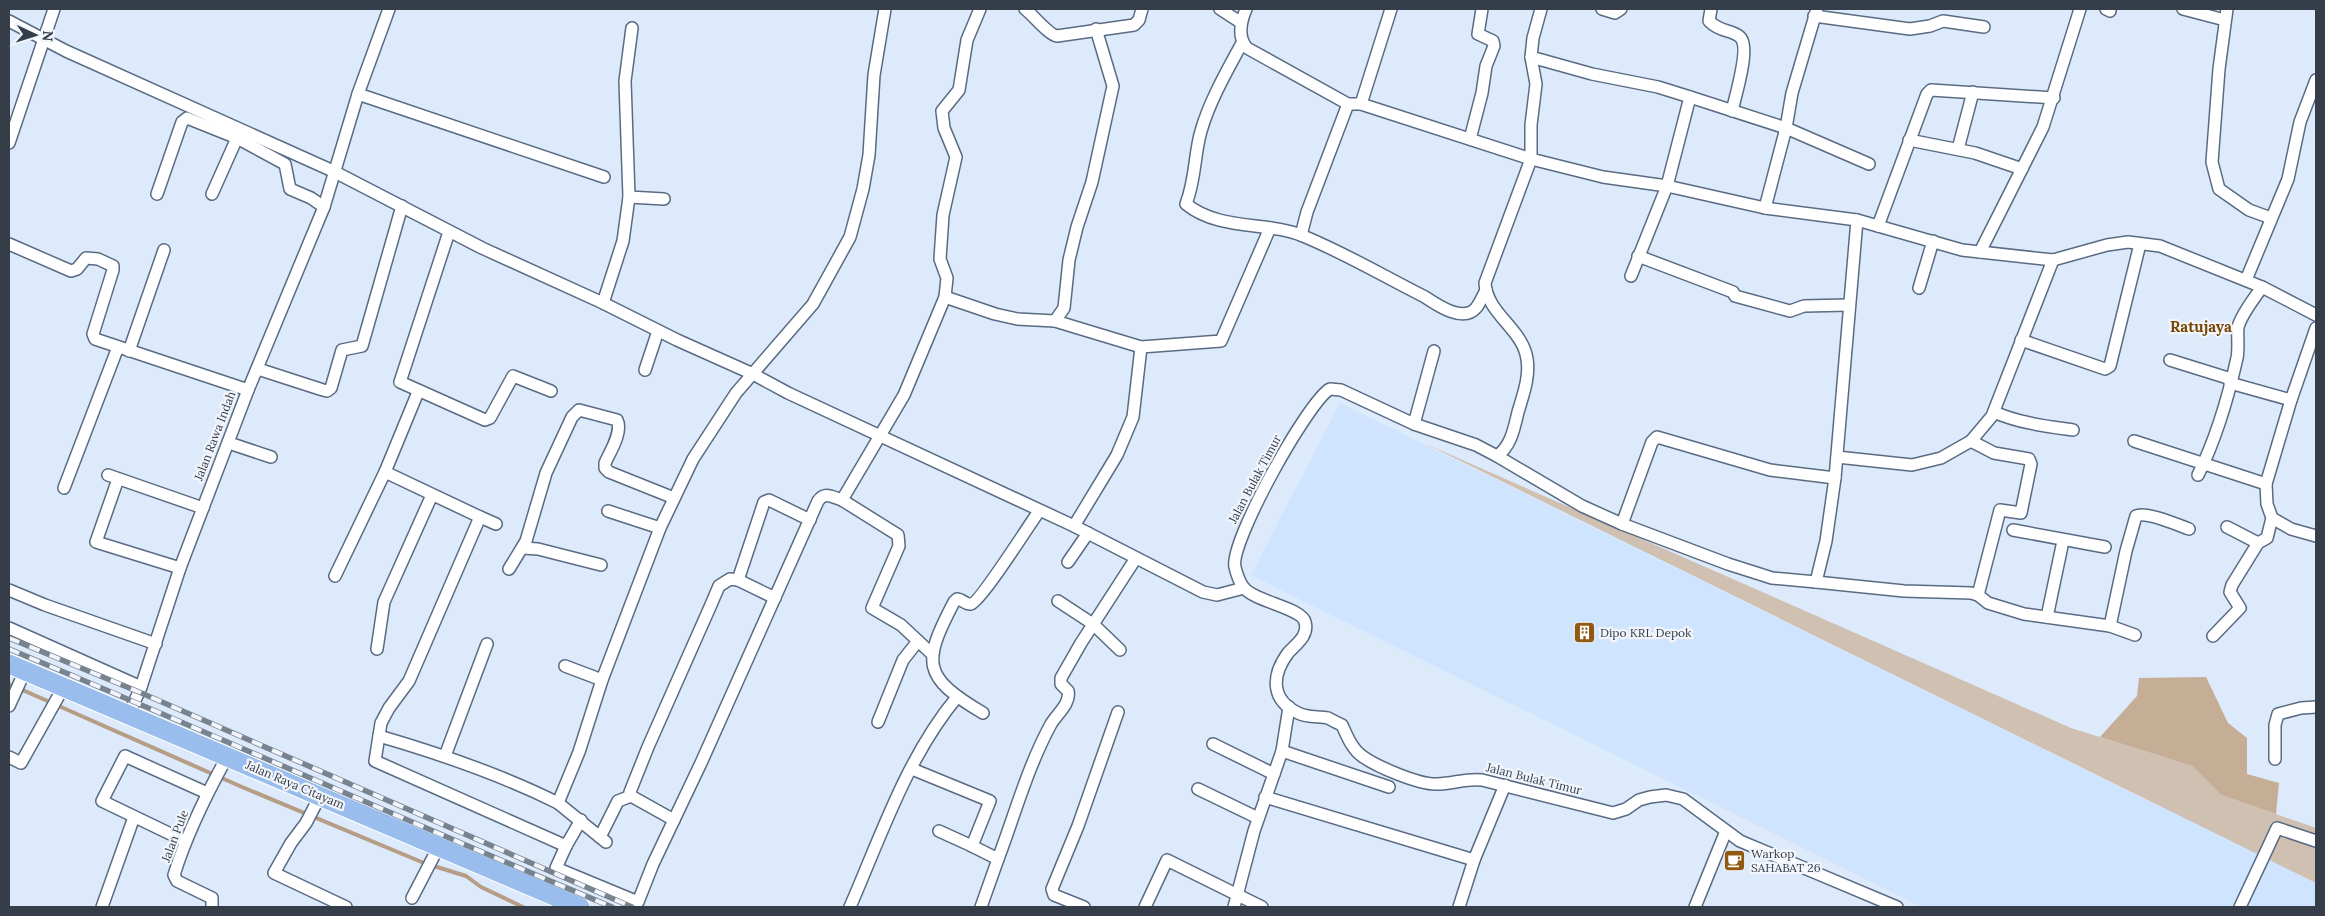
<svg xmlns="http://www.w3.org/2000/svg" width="2325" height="916" font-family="Lora,serif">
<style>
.built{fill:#cfe4ff}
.green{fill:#d0c0b1}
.forest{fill:#c6ad95}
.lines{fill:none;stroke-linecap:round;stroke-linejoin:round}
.stream{stroke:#b69d86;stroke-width:4}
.minor-casing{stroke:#596b83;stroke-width:14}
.primary-casing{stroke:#fff;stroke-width:21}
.minor{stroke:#fff;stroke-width:11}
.primary{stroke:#99beed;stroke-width:19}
.rail-casing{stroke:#788390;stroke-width:5.5}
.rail{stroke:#f2f6fc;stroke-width:4;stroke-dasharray:11;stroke-linecap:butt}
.labels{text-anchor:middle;stroke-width:4.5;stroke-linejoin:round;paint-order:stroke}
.street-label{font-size:12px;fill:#343d48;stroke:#f2f6fc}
.poi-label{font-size:12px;fill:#343d48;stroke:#f2f6fc;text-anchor:start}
.quarter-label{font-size:15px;font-weight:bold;fill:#784500;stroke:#f2f6fc}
</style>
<rect width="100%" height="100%" fill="#ddeafb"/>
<polygon class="built" points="1340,403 2316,883 2316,907 1922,907 1251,575"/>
<polygon class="green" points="1426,444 2071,728 2192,766 2221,795 2316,828 2316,883"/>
<polygon class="forest" points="2206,677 2228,723 2247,738 2247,774 2279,783 2276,814 2221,795 2192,766 2100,737 2137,696 2139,678"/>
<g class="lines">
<polyline class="stream" points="9,684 242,787 424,863 466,876 481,887 523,907"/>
<defs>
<g id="minor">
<path d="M1025 9C1033 15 1049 35 1057 36L1134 25 1139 20 1142 9"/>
<polyline points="1220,9 1240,22"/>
<path d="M1246 9C1241 21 1237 37 1247 48L1348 104H1361L1531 159 1603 177 1667 186 1765 208 1857 220 1962 250 2053 260 2107 245 2128 242 2160 246 2262 287 2316 315"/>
<path d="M1541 9 1533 38 1531 57 1536 84 1531 125V159L1485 283C1487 314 1523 329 1527 359 1530 377 1523 395 1518 412 1514 429 1511 446 1497 456L1476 445 1414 424 1341 390 1330 389C1308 401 1229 543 1235 567 1236 572 1240 584 1244 588 1256 602 1302 608 1305 622 1309 636 1296 644 1288 653 1271 676 1271 700 1298 713 1308 718 1318 716 1328 718 1332 720 1337 723 1342 725 1347 736 1352 749 1362 756 1377 767 1420 785 1437 784 1453 784 1466 778 1482 780L1613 813 1626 809 1639 800 1650 797 1666 795 1683 799 1740 841 1897 907"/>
<polyline points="1602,9 1615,13 1621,9"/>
<path d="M1711 9 1709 21C1721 33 1731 29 1740 37 1751 47 1735 97 1732 111"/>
<polyline points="2106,9 2110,11"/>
<polyline points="2183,9 2225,20"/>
<polyline points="2227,9 2219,69 2212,162 2219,189 2249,210 2271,218"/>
<polyline points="1814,16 1910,29 1930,26 1943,21 1984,27"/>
<polyline points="9,21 66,51 333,171 482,248 603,303 677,340 753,374 788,393 1074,526 1203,592 1217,595 1244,588"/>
<path d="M1242 43C1227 71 1210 100 1201 131 1194 155 1196 178 1186 204 1219 231 1267 221 1303 236 1345 253 1385 277 1425 297 1437 305 1463 323 1476 308 1480 303 1483 296 1486 290"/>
<polyline points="1531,57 1592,74 1658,87 1690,97 1786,128 1869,164"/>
<polyline points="358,94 604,177"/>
<polyline points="1361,104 1391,9"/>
<polyline points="1470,139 1482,93 1486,66 1494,46 1493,41 1478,34 1482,9"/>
<polyline points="1909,140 1975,153 2022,169"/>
<polyline points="9,143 54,9"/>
<polyline points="1958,149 1973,92"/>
<polyline points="157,194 182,122 187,118 237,138 285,164 290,189 311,198 324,207"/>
<polyline points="212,194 237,138"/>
<polyline points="629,197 664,199"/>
<polyline points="1765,208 1786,128 1792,93 1817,9"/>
<polyline points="1878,226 1927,94 1931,90 2054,98"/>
<polyline points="449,232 400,382 485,420 490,418 513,376 551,391"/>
<polyline points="1301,235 1307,212 1348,104"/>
<polyline points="9,244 71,271 77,269 86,258 98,259 113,266 113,270 93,334 95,339 248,390"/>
<polyline points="1980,252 2043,127 2080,9"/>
<polyline points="1638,256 1733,292 1735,296 1790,311 1804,306 1849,305"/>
<polyline points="1631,276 1667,186 1690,97"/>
<polyline points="2246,280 2288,179 2300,122 2316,80"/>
<polyline points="1919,288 1933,241"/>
<polyline points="945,297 995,314 1017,319 1055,321 1141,347 1221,341 1270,228"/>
<polyline points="603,303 623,241 629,197 625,81 632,28"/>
<polyline points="1055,321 1064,308 1069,260 1077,227 1092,182 1113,86 1096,29"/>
<polyline points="2316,328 2291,400 2266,484 2267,504 2272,518 2291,529 2316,536"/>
<polyline points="2021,340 2105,369 2110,366 2140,244"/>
<polyline points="129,351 164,250"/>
<polyline points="2170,360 2231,379"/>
<polyline points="258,369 323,390 327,391 331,388 342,350 362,346 402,206"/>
<polyline points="645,370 658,331"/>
<polyline points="2230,383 2291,400"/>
<polyline points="418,392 385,472 480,517 409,681 389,708 381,723 375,761 566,846 581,820"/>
<path d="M1994 412C2019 423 2045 426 2073 430"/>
<polyline points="1414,424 1434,351"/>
<polyline points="1971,441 1994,453 2029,459 2031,464 2021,513 2000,510 1978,595"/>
<polyline points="2134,441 2266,484"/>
<polyline points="229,443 271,457"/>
<polyline points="1497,456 1582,506 1622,524 1728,564 1772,578 1816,582 1826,541 1835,478 1857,220"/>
<polyline points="1837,457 1912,465 1941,458 1971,441 1992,416 2053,260"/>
<polyline points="108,475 203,508"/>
<path d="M2198 475C2216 439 2228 398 2237 358 2239 349 2237 333 2238 327 2242 313 2254 299 2262 287"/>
<polyline points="118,479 96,542 180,568"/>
<polyline points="64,488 118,347"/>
<polyline points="842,500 898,535 899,546 872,608 901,625 932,654"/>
<polyline points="608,511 660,528"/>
<polyline points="480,517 496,524"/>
<polyline points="1622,524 1652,442 1657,437 1770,470 1835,478"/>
<polyline points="1074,526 1117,455 1133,417 1141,347"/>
<polyline points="2227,527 2258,543"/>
<polyline points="2013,530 2105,547"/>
<polyline points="523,548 538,549 601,565"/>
<polyline points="1068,562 1088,533"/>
<path d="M509 569 526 541 546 473 572 417 579 410 617 420C623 432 610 452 605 463V468L609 472 674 498"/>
<polyline points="335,576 385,472"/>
<polyline points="738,580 764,502 769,500 810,520"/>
<polyline points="1816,582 1904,591 1971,593 1978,595 1988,603 2024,614 2110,626 2135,635"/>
<polyline points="9,590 45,605 156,644"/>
<polyline points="1058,601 1093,624 1120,650"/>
<polyline points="2047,617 2063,541"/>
<path d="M2110 626 2126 551 2136 516C2146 511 2178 525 2189 529"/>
<polyline points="9,628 141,687"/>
<polyline points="2213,636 2240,608 2230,592 2232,585 2258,543 2267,538 2272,518"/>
<polyline points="377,649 384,602 432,495"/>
<polyline points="565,666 602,680"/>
<polyline points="9,706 25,671"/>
<path d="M983 713C922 677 922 663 954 602L957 599C962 599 966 605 971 604 980 602 1030 524 1039 511"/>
<polyline points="129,714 141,687 180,568 248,390 324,207 358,94 389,9"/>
<polyline points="878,722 903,660 918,641"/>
<path d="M379 736C441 754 500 774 558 803"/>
<polyline points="1213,744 1274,774"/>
<polyline points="1282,751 1389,787"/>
<polyline points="445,756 487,644"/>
<polyline points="9,757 21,763 63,688"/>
<polyline points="2275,759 2275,725 2278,714 2301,708 2316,707"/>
<polyline points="912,769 990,801 972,846 939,831"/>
<polyline points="1198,789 1258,818"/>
<polyline points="320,796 306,823 291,843 274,873 346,907"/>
<polyline points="1265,797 1474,860"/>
<polyline points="674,820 631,796 630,792 648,747 710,607 719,586 730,579 738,580 775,598"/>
<polyline points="600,837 618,801 631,796"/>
<polyline points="185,841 102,801 125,756 207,793"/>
<polyline points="606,842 558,803 579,752 602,680 660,528 693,459 736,393 813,304 850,237 863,189 869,155 874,75 885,9"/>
<path d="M566 846 556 868 638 902 653 864 701 763 818 501C825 491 832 497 842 500L904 395 945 297 947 278 940 259 943 215 956 157 944 128 942 111 959 90 967 40 980 9"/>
<polyline points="972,846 998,859 981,907"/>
<path d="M998 859C1015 814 1028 766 1051 724 1057 714 1071 703 1068 691L1061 684V678L1081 643 1136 558"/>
<polyline points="412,898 439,846"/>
<polyline points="102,907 134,817"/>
<path d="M212 907V898L177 881 174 875C187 833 206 795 227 757"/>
<path d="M850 907C881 836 907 757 957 697"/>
<polyline points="1084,907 1054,895 1052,889 1078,826 1118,712"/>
<polyline points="1145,907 1167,860 1262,907"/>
<polyline points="1234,907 1254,831 1282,751 1289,707"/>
<polyline points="1459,907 1474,860 1505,785"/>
<polyline points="1695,907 1726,831"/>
<polyline points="2240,907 2277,828 2316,841"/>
</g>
<polyline id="primary" points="9,664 580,907"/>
</defs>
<use href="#minor" class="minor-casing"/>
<use href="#primary" class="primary-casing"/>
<use href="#minor" class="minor"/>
<use href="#primary" class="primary"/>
<defs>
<g id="rail">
<polyline points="9,638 139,692 632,907"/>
<path d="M9 649C211 733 410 823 612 907"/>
</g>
</defs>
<use href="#rail" class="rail-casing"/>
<use href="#rail" class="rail"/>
</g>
<defs>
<symbol id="building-square" viewBox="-11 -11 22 22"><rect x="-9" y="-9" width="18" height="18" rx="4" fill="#905811" stroke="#f2f6fc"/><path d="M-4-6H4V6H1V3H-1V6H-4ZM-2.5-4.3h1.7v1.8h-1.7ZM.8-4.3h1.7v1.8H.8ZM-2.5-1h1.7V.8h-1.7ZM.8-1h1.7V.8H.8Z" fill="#fff"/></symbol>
<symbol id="cafe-square" viewBox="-11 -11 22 22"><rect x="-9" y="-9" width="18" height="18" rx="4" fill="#905811" stroke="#f2f6fc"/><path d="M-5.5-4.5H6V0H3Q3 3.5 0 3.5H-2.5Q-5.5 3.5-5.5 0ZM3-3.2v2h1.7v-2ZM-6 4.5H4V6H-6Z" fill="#fff"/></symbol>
</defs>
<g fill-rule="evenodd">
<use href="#building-square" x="1572" y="620" width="25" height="25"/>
<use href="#cafe-square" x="1722" y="848" width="25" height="25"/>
</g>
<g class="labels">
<g class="street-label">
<text transform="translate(215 436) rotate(-69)" y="4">Jalan Rawa Indah</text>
<text transform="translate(1255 479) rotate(-62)" y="4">Jalan Bulak Timur</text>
<text transform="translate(1534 779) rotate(14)" y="4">Jalan Bulak Timur</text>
<text transform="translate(295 785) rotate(23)" y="4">Jalan Raya Citayam</text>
<text transform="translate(175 836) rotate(-69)" y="4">Jalan Pule</text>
</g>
<g class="poi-label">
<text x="1600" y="637">Dipo KRL Depok</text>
<text x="1751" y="858">Warkop<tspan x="1751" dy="14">SAHABAT 26</tspan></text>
</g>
<g class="quarter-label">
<text x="2201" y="332">Ratujaya</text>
</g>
</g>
<rect width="2325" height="916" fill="none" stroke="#343d48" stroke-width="20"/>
<g transform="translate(35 35) rotate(94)" stroke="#f2f6fc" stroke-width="4" paint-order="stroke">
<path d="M0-4L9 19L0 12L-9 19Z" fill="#343d48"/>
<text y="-8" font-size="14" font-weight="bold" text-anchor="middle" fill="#343d48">N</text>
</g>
</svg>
